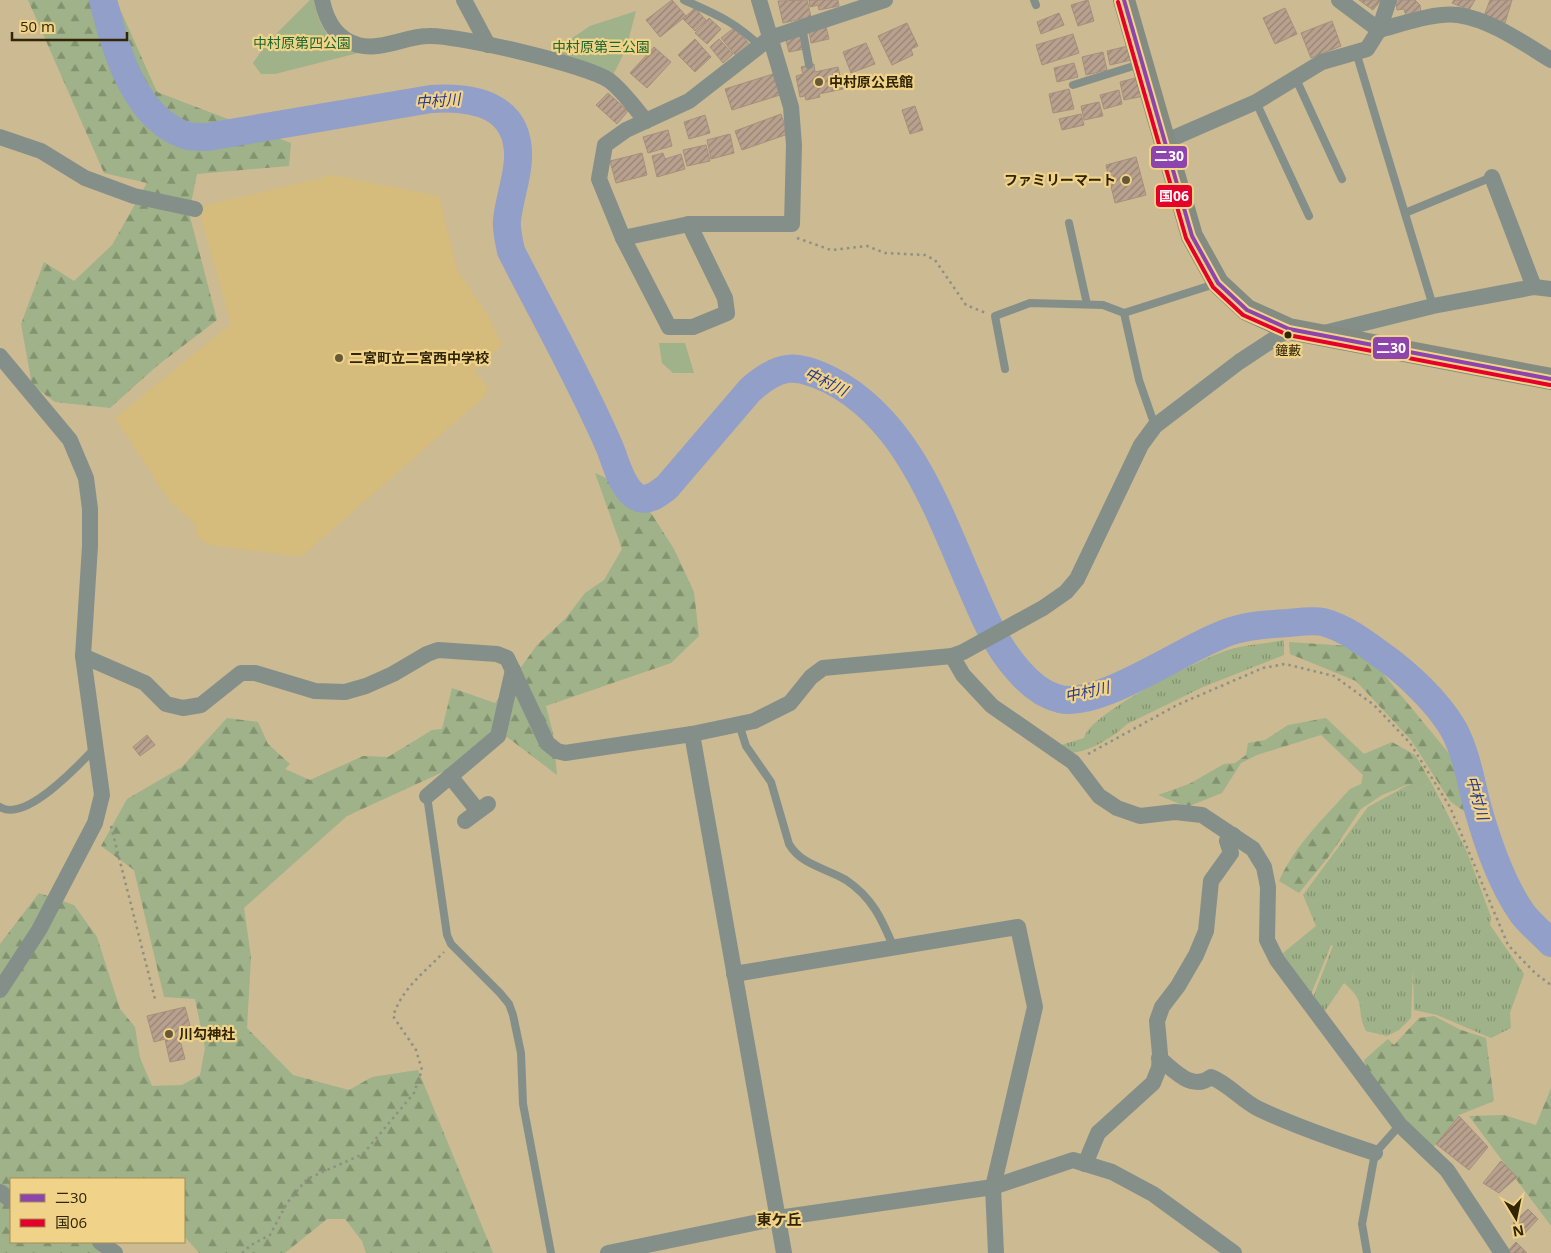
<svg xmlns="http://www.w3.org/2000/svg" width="1551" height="1253" font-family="'Open Sans','Noto Sans JP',sans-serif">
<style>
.built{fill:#d5bc7d}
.grass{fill:url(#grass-tufts)}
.forest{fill:url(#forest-firs)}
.park{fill:#9fb289}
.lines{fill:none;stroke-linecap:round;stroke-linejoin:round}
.river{stroke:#929fc8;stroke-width:28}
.building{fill:url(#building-hatch);stroke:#a6907c}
.path{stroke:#8f9084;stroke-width:2.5;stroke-dasharray:2.5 4;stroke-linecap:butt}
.lane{stroke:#858f8a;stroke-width:8}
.street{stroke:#858f8a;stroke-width:16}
.secondary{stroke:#848b81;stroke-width:22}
.bus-1-casing{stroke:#f0d288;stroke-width:8}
.bus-2-casing{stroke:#f0d288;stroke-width:8}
.bus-1{stroke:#8e44ad;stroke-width:4}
.bus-2{stroke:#e4002b;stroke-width:4}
.poi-dot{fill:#665936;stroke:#f0d288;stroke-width:2}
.bus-dot{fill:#302505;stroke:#f0d288;stroke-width:2}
.labels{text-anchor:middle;stroke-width:4.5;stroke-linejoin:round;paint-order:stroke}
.bus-label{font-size:13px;fill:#302505;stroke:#f0d288}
.park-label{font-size:14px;fill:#19682f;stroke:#f0d288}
.poi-label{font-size:14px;font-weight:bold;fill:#302505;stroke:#f0d288;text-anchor:start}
.water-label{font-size:15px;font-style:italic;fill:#24388f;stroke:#f0d288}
.neighbourhood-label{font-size:15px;font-weight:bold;fill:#302505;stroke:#f0d288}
.line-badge{stroke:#f0d288;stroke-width:2}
.badge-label{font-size:14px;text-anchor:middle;font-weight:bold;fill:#fff}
</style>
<defs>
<pattern id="grass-tufts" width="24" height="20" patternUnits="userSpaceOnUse" patternTransform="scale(1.25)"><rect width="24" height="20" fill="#9fb289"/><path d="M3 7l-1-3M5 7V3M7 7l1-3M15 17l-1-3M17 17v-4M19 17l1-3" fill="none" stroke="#82916e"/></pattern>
<pattern id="forest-firs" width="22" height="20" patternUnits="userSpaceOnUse" patternTransform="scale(1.25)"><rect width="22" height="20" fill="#9fb289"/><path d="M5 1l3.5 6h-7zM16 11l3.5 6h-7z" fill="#82916e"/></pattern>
<pattern id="building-hatch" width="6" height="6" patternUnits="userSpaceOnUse" patternTransform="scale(1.25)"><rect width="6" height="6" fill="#b8a18e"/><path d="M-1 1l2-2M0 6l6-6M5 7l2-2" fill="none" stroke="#968372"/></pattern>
</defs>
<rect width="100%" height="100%" fill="#cbba92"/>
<polygon class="built" points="332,175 439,196 457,269 487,314 502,345 474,372 488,387 485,396 301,557 209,545 197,537 196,525 170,502 115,418 231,324 198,207"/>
<g class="grass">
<path d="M1284 640V655L1203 687 1127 724C1112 738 1088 753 1068 753L1061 745 1084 738C1091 712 1200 659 1228 650 1245 644 1266 644 1284 640Z"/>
<path d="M1431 782 1467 852 1491 917 1490 925 1524 974 1510 1013 1511 1028 1491 1038 1437 1015 1414 1010 1413 968 1411 1018 1399 1030 1387 1036 1366 1031C1354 1006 1369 1005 1344 983L1325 1011 1312 1000 1333 946 1331 945 1309 999 1278 957 1316 926 1303 895 1368 807 1410 784 1419 789Z"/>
</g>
<g class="forest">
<polygon points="28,0 116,0 157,92 291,143 289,166 197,174 189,213 217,320 158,365 110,408 55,402 32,385 21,324 44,262 74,281 112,245 147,183 104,173"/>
<polygon points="595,473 619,484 651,513 674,549 694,592 699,636 671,663 546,706 553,733 557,775 507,737 456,766 347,816 244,908 251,957 247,1028 293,1075 349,1090 372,1077 418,1070 493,1253 366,1253 362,1241 345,1219 327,1219 285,1253 199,1253 184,1236 184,1179 11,1179 11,1242 117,1242 99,1253 0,1253 0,944 39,893 74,905 97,937 120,1009 135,1027 140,1058 152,1086 182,1085 200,1075 205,1048 195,999 164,997 134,870 101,846 127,799 182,767 227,718 258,722 268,744 290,764 285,769 310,780 363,756 388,757 432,730 442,729 452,688 495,703 537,645 566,618 585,593 604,580 622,549"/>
<polygon points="1289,642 1348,646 1381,671 1456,762 1468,789 1473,818 1450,801 1411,740 1356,681 1290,654"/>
<path d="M1326 718 1364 754 1392 742 1415 755 1431 782 1419 789 1409 784 1382 795 1361 809 1330 855 1299 893 1279 881C1295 845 1324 818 1350 789L1361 784 1363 775 1321 735 1257 755 1241 763 1222 793 1187 807 1158 795 1189 784 1224 764 1235 763 1246 755 1248 743 1265 740 1288 725Z"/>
<polygon points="1434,1016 1461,1030 1486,1038 1494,1101 1459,1115 1432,1149 1366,1074 1364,1060 1388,1039 1394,1045 1419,1018"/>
<polygon points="1551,1088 1551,1226 1469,1116 1504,1115 1536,1125"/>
</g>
<g class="park">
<path d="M310 0H314C319 30 330 42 358 53L275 74H261L253 63 268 42Z"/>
<polygon points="636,11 626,49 612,77 550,53 590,26"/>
<polygon points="659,343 685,343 694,373 673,373 662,363"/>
</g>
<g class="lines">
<path class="river" d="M103 0C115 47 134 120 188 136 194 137 201 137 207 137L431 99C474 96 520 105 518 159 517 180 509 200 507 220 506 230 509 241 511 251 544 316 581 381 610 448 616 463 622 489 637 497 648 503 659 493 667 487L750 390C779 364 795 363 830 380 908 420 938 511 971 586 984 616 995 644 1017 669 1028 682 1042 695 1060 699 1102 709 1191 642 1235 630 1252 625 1270 624 1288 623 1299 622 1313 620 1323 622 1345 628 1362 641 1380 654 1406 672 1438 702 1454 730 1467 755 1471 783 1478 809 1488 844 1501 883 1522 913 1530 924 1542 933 1551 943"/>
</g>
<g class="building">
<polygon points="672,0 686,16 660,37 646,20"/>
<polygon points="807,0 811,17 783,23 778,1"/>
<polygon points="809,0 838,0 839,6 819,10 818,5 810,7"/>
<polygon points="1088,0 1094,21 1078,26 1071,5"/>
<polygon points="1359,0 1381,0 1373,10"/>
<polygon points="1400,0 1415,0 1420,5 1421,14 1406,16 1404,9 1397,10 1396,2"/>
<polygon points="1454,0 1475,0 1469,10 1452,3"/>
<polygon points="1490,0 1512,0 1505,23 1484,16"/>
<polygon points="695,8 706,20 695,31 683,19"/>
<polygon points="1285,8 1297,34 1275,44 1263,18"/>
<polygon points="1059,13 1064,25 1041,34 1037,22"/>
<polygon points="709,18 721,29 707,44 695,33"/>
<polygon points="1332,21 1341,46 1311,58 1301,33"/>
<polygon points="907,23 918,46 911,49 913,55 892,65 878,36"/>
<polygon points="735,27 750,45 736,56 721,38"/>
<polygon points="826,27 829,39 811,43 809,31"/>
<polygon points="1073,34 1079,53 1042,65 1036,45"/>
<polygon points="801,36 804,49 789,52 786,40"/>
<polygon points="695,39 711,57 695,72 678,55"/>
<polygon points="719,39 733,54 723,63 710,47"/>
<polygon points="866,43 875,64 851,73 843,52"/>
<polygon points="1128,46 1131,60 1110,65 1107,51"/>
<polygon points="654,47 671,62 647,88 630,73"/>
<polygon points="1103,52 1107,70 1086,75 1082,57"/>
<polygon points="1074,63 1078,77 1057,82 1054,68"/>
<polygon points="814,64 815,72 838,67 843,89 819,94 820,97 806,100 805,96 800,97 796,76 803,74 801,67"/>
<polygon points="773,74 780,95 732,110 725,89"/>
<polygon points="1139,77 1144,96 1124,100 1120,82"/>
<polygon points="1069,89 1074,109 1053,113 1049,94"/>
<polygon points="1119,90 1122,104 1104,109 1100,95"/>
<polygon points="608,93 628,111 617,124 596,105"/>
<polygon points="1099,102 1103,116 1084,120 1081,106"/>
<polygon points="915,106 923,130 910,134 902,110"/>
<polygon points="781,114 788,134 742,150 735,131"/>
<polygon points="1081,114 1084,125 1062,130 1059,119"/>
<polygon points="705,115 710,133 689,139 684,122"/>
<polygon points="668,130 672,146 648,153 643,137"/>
<polygon points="730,134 734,153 711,159 707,140"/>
<polygon points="706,145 710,161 687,166 683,150"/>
<polygon points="642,153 647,175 616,183 610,161"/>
<polygon points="663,153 665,159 681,154 685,169 657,177 652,156"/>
<polygon points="1136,157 1146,195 1115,203 1106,165"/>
<polygon points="147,735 155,745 140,756 133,747"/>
<polygon points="185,1007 192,1033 179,1036 185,1059 170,1062 165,1039 154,1042 147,1016"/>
<polygon points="1459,1116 1488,1147 1469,1170 1436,1144"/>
<polygon points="1501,1161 1517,1177 1499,1193 1483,1183"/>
<polygon points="1528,1209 1538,1219 1525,1233 1513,1223"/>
<polygon points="1516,1242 1527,1253 1508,1253 1507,1252"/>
</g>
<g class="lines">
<g class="path">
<polyline points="797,238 831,250 867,246 885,253 925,255 935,260 966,305 986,313"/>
<polyline points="1088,754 1177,705 1263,668 1285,664 1334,676 1374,705 1410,743 1450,807 1508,945 1535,973 1551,985"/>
<polyline points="111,826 155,999"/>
<path d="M242 1253 251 1245 270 1235 287 1203 307 1179 363 1154 414 1093 422 1070 416 1050 393 1016C403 987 424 973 444 952"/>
</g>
<g class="lane">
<path d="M684 0C715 14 734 21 760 46"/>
<polyline points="1034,0 1036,5"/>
<polyline points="802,27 809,65"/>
<polyline points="1356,52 1433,306"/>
<polyline points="1296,79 1342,179"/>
<polyline points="1073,85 1140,64"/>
<polyline points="1256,102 1309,216"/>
<polyline points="1405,213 1492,177"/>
<polyline points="1069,223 1087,304"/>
<polyline points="1124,313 1139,380 1155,426"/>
<polyline points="1005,369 995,316 1030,303 1103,305 1124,313 1215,284"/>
<path d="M739 724 746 746 771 782 789 844C801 865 826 868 846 880 873 898 882 920 894 948"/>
<polyline points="427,796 447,935 451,944 500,993 509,1004 513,1015 521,1053 523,1104 551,1253"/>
<path d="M0 807C25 823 79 765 95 748"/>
<polyline points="1367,1253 1362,1224 1375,1153 1400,1125"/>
</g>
<g class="street">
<path d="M322 0C326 20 336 39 358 45 383 51 405 36 429 36 458 35 588 65 610 81 623 91 635 108 646 121"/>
<polyline points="464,0 488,45"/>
<path d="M1339 0 1379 30C1402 24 1435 12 1458 15 1492 20 1523 43 1551 60"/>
<polyline points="0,137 41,151 85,178 134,196 195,209"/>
<polyline points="1164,142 1256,102 1322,62 1367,49 1379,30 1389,0"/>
<polyline points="1492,177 1534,287"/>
<polyline points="689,224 725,298 727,313 693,327 669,327 623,238 599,179 605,145 626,130 689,101 770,38 885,0"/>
<polyline points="623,238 689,224 792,224 794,145 791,107 759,0"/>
<polyline points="1324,333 1433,306 1534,287 1551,289"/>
<polyline points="0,356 70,440 86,478 90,509 90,546 83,656 102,795 95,823 39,930 0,990"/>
<polyline points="83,656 145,683 166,704 183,708 201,705 241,673 255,673 315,691 345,692 366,686 393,674 427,654 438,650 497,654 507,658 547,743 557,751 565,753 692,734 754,721 790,703 811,677 823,668 952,656 963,652 1043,608 1066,592 1077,579 1141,445 1155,426 1239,362 1289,329"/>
<polyline points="952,656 963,675 992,706 1073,762 1099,796 1117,808 1140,816 1175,812 1202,815 1253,849 1264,867 1268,887 1267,940 1277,960 1400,1125 1447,1170 1502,1253"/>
<polyline points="692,734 784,1253"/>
<polyline points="450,776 478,811"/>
<polyline points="427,796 498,736 513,670"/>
<polyline points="465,821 488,804"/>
<polyline points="734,974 1018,927 1035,1007 993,1187 996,1253"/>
<path d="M1159 1058C1174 1070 1192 1092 1211 1077 1229 1084 1242 1101 1259 1109 1297 1127 1335 1140 1375 1153"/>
<polyline points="1085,1164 1098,1133 1153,1083 1159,1068 1160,1054 1157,1021 1162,1007 1178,986 1196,955 1206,931 1211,881 1231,853 1227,841 1233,835"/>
<polyline points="0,1192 11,1200"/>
<polyline points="100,1242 115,1253"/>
<polyline points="608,1253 778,1218 993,1187 1073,1160 1112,1172 1153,1194 1234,1253"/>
</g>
<polyline class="secondary" points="1124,0 1192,236 1218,283 1247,310 1289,329 1551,379"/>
<defs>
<polyline id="bus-1" points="1124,0 1192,236 1218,283 1247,310 1289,329 1551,379"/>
<polyline id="bus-2" points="1118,2 1186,238 1213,287 1243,315 1288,335 1550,385"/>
</defs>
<use href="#bus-1" class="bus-1-casing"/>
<use href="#bus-2" class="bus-2-casing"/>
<use href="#bus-1" class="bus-1"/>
<use href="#bus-2" class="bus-2"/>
</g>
<g class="poi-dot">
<circle cx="819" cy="82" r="5"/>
<circle cx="1126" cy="180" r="5"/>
<circle cx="339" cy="358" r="5"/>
<circle cx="169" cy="1034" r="5"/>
</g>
<circle class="bus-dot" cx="1288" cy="335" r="4.5"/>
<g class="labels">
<g class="bus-label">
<text x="1288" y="355">鐘藪</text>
</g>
<g class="park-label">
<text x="302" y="48">中村原第四公園</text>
<text x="601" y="52">中村原第三公園</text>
</g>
<g class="poi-label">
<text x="829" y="87">中村原公民館</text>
<text x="1116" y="185" text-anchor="end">ファミリーマート</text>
<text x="349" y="363">二宮町立二宮西中学校</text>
<text x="179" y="1039">川勾神社</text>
</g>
<g class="water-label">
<text transform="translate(438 101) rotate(-4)" y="5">中村川</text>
<text transform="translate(826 382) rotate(26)" y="5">中村川</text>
<text transform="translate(1087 692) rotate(-12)" y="5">中村川</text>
<text transform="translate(1477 798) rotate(74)" y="5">中村川</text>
</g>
<g class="neighbourhood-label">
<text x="779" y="1225">東ケ丘</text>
</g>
</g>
<g class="line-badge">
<rect x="1150" y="145" width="38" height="24" rx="5" fill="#8e44ad"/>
<rect x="1155" y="184" width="38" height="24" rx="5" fill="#e4002b"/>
<rect x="1372" y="336" width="38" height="24" rx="5" fill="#8e44ad"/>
</g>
<g class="badge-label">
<text x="1169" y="161">二30</text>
<text x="1174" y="201">国06</text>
<text x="1391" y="353">二30</text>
</g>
<rect x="10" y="1178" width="175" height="65" fill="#f0d288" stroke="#a38d54"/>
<rect x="20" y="1194" width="25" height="8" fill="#8e44ad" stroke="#a38d54"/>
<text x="55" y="1203" font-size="15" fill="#302505">二30</text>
<rect x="20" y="1219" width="25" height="8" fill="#e4002b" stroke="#a38d54"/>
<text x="55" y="1228" font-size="15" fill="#302505">国06</text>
<g transform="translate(1516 1218) rotate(170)" stroke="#f0d288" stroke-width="4" paint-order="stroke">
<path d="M0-4L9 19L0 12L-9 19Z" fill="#302505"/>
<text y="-8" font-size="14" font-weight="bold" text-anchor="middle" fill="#302505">N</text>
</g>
<path d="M12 32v8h115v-8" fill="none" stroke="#302505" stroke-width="2.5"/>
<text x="20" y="32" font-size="15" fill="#302505" stroke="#f0d288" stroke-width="4" paint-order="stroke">50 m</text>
</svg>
